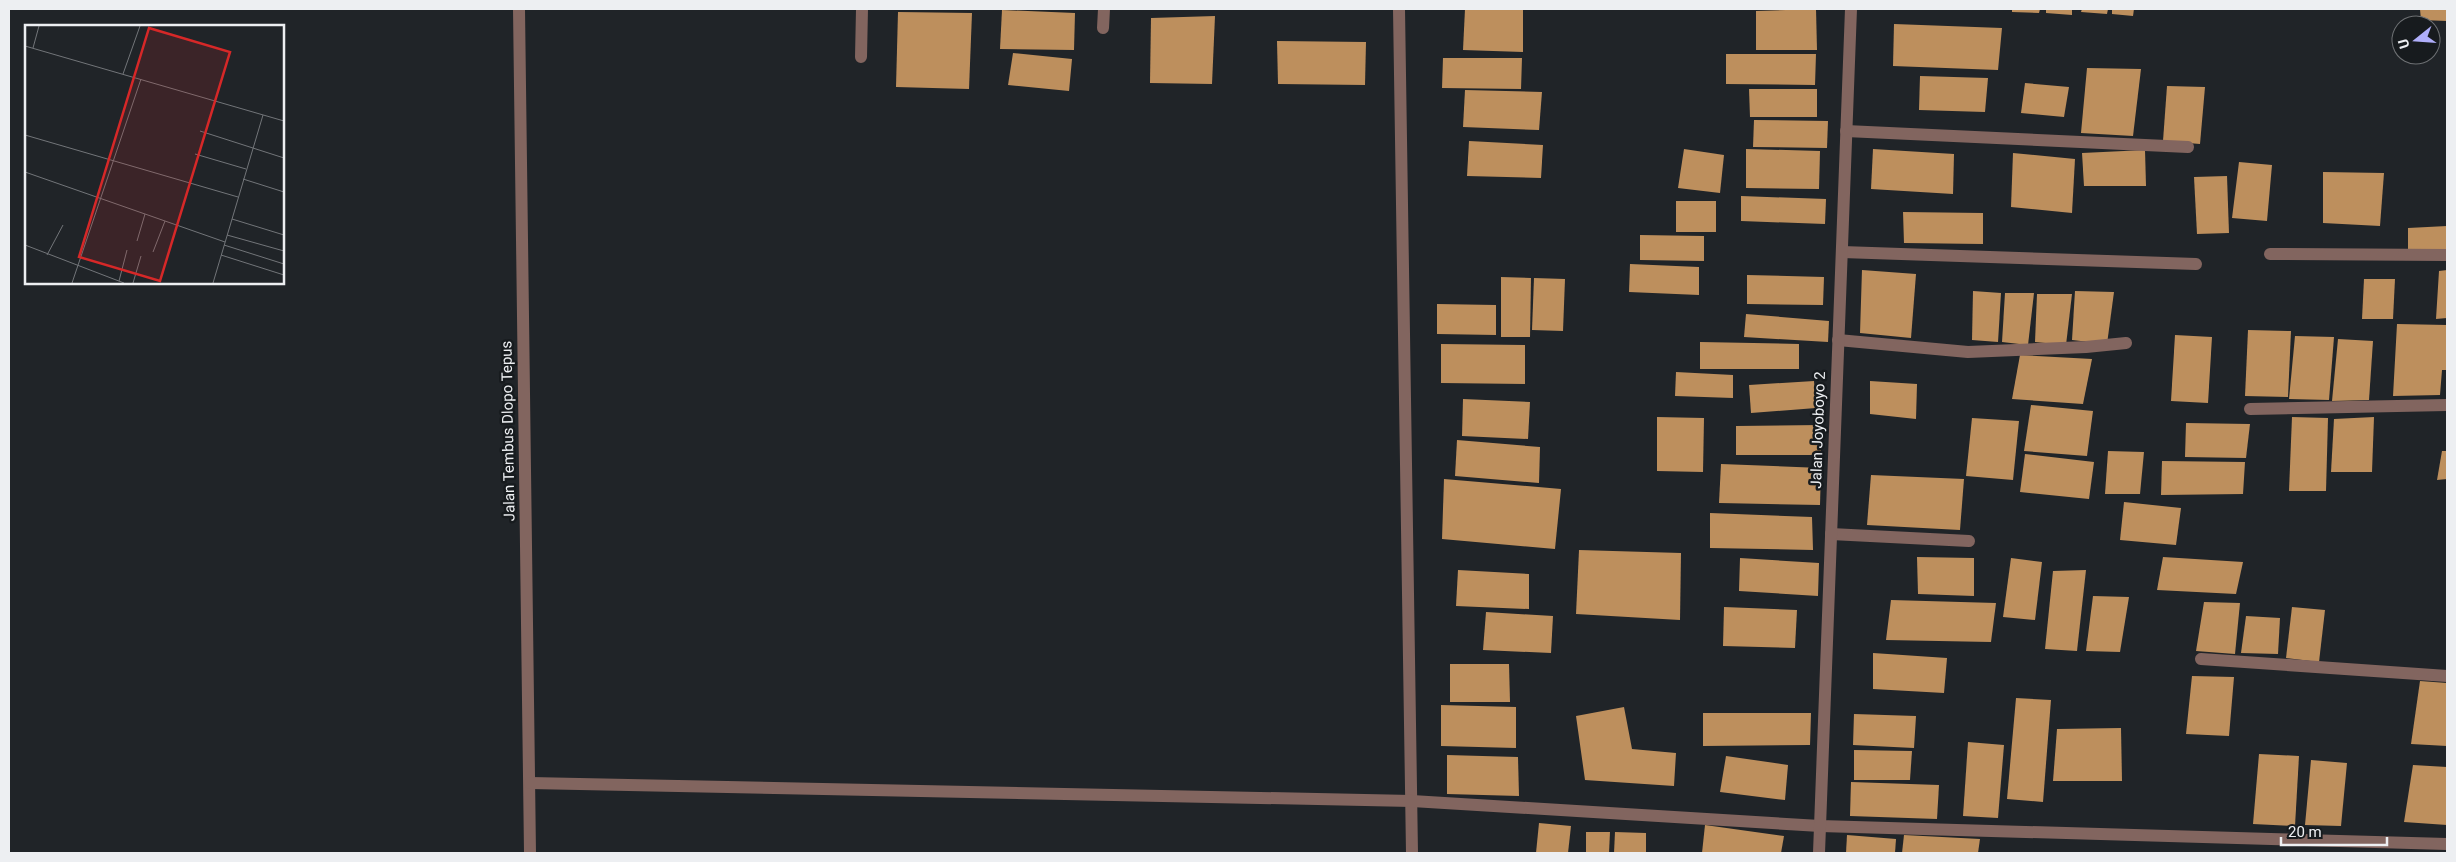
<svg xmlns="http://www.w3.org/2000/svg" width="2456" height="862" font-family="Roboto,sans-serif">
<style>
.building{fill:#bd8f5d}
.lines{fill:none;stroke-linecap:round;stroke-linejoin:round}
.minor{stroke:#82655f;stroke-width:12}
.labels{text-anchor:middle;stroke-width:5;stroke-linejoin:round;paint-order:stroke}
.street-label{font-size:15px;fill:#edeff2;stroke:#171b1e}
.inset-road{fill:none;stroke:#727579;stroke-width:1}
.view{fill:#d62828;fill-opacity:0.15;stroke:#d62828;stroke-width:2.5}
.inset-edge{fill:none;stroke:#edeff2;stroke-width:2.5}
</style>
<rect width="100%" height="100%" fill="#202428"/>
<g class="building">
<polygon points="1465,9 1523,9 1523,52 1463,50"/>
<polygon points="1816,9 1817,50 1756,50 1756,11"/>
<polygon points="2012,9 2040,9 2039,13 2012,12"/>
<polygon points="2046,9 2072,9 2072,15 2046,13"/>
<polygon points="2082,9 2108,9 2107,14 2081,12"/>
<polygon points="2112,9 2134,9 2133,16 2112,14"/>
<polygon points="2420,9 2447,9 2447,21 2421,20"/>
<polygon points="1002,10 1075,13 1074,50 1000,49"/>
<polygon points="898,12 972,13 969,89 896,87"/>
<polygon points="1215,16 1212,84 1150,83 1151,18"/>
<polygon points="1894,24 2002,28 1998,70 1893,66"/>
<polygon points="1277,41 1366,42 1365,85 1278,84"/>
<polygon points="1013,53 1072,59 1069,91 1008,85"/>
<polygon points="1726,54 1816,54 1815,85 1726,84"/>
<polygon points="1443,58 1522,58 1521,89 1442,88"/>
<polygon points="2087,68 2141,69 2133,136 2081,133"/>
<polygon points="1920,76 1988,78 1985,112 1919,110"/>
<polygon points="2025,83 2069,87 2064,117 2021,113"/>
<polygon points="2167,86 2205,87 2200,144 2163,141"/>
<polygon points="1749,89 1817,89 1817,117 1750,117"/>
<polygon points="1465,90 1542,92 1539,130 1463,127"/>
<polygon points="1754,120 1828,121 1827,148 1753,147"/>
<polygon points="1469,141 1543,145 1541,178 1467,176"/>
<polygon points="1684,149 1724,155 1720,193 1678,188"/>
<polygon points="1746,149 1820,151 1819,189 1746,188"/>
<polygon points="1873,149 1954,154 1953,194 1871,189"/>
<polygon points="2145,150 2146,186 2084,186 2082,153"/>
<polygon points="2013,153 2075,159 2072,213 2011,207"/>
<polygon points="2239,162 2272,165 2267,221 2232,218"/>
<polygon points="2323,172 2384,173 2380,226 2323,223"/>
<polygon points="2227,176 2229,233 2197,234 2194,177"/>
<polygon points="1741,196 1826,199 1825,224 1741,221"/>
<rect x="1676" y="201" width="40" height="31"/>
<polygon points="1903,212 1983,213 1983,244 1904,243"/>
<polygon points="2447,226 2447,253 2408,254 2408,228"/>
<polygon points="1640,235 1704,236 1704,261 1640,260"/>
<polygon points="1630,264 1699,267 1699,295 1629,292"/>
<polygon points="1862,270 1916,274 1911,338 1860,333"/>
<polygon points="2447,270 2447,318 2436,319 2439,271"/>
<polygon points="1747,275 1824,277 1823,305 1747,304"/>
<polygon points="1501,277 1531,278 1530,337 1501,337"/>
<polygon points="1534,278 1565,279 1563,331 1532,330"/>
<polygon points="2364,279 2395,279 2393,319 2362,319"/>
<polygon points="1973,291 2001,293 1998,342 1972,340"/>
<polygon points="2075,291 2114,292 2107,344 2072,340"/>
<polygon points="2005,293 2034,293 2028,345 2002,342"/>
<polygon points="2037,294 2072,294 2066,345 2035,342"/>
<polygon points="1437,304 1496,305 1496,335 1437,334"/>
<polygon points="1746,314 1829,321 1828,342 1744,337"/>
<polygon points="2397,324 2447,325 2447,370 2442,370 2440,395 2393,396"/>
<polygon points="2248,330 2291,331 2288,397 2245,396"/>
<polygon points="2175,335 2212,337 2208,403 2171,401"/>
<polygon points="2295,336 2334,337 2329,400 2289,399"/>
<polygon points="2338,339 2373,341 2369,400 2332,401"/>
<polygon points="1700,342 1799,344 1799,369 1700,369"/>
<polygon points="1441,344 1525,345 1525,384 1441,383"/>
<polygon points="2020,355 2092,359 2083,404 2012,399"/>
<polygon points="1676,372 1733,375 1733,398 1675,396"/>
<polygon points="1814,381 1816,408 1751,413 1749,385"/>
<polygon points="1870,381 1917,384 1916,419 1870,414"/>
<polygon points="1463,399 1530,402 1528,439 1462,436"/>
<polygon points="2031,405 2093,411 2087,456 2024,451"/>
<polygon points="1657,417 1704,418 1703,472 1657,471"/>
<polygon points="2292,417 2328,418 2326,491 2289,491"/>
<polygon points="2374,417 2372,472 2331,472 2334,419"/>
<polygon points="1972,418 2019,421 2013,480 1966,476"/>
<polygon points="2186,423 2250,424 2246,458 2185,457"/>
<polygon points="1820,425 1821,455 1736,455 1736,426"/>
<polygon points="1457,440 1540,447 1539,483 1455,476"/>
<polygon points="2108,451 2144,452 2140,494 2105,494"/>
<polygon points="2442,451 2447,451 2447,479 2437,480"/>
<polygon points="2025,454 2094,462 2089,499 2020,492"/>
<polygon points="2162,461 2245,462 2243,494 2161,495"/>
<polygon points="1721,464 1821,468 1820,505 1719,503"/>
<polygon points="1871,475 1964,479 1960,530 1867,525"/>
<polygon points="1444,479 1561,489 1555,549 1442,539"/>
<polygon points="2124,502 2181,508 2176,545 2120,540"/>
<polygon points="1710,513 1812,517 1813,550 1710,548"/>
<polygon points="1579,550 1681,553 1680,620 1576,614"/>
<polygon points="1917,557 1974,558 1974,596 1918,594"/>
<polygon points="2163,557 2243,562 2236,594 2157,590"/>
<polygon points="1740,558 1819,563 1818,596 1739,591"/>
<polygon points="2011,558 2042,562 2035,620 2003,617"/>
<polygon points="1458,570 1529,574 1529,609 1456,606"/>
<polygon points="2086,570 2077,651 2045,649 2053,571"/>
<polygon points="2093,596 2129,597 2120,652 2086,651"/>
<polygon points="1891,600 1996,603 1991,642 1886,640"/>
<polygon points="2204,602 2240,603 2235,654 2196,651"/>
<polygon points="1724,607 1797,610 1795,648 1723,646"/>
<polygon points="2292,607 2325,610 2319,662 2286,658"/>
<polygon points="1486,612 1553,616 1551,653 1483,650"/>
<polygon points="2246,616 2280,618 2278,654 2241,653"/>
<polygon points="1873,653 1947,658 1944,693 1873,689"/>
<polygon points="1450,664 1509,664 1510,702 1450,702"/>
<polygon points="2192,676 2234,677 2229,736 2186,734"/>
<polygon points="2420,681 2447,683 2447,746 2411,744"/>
<polygon points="2016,698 2051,700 2043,802 2007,799"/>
<polygon points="1441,705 1516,707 1516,748 1441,746"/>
<polygon points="1624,707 1632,749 1676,753 1674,786 1585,780 1576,716"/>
<polygon points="1703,713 1811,713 1810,745 1703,746"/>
<polygon points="1854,714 1916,716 1914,748 1853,745"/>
<polygon points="2121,728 2122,781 2053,781 2057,729"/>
<polygon points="1968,742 2004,745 1998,818 1963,816"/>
<polygon points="1854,750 1912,751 1910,780 1854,780"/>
<polygon points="2259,754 2299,756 2295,826 2253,824"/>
<polygon points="1447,755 1518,757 1519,796 1447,794"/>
<polygon points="1726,756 1788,765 1785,800 1720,792"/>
<polygon points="2311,760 2347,763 2341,826 2305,825"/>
<polygon points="2413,765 2447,767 2447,825 2404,822"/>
<polygon points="1851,782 1939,785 1937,819 1850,816"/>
<polygon points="1539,823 1571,826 1568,853 1536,853"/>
<polygon points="1705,825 1784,836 1781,853 1702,853"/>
<polygon points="1586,832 1610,832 1609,853 1586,853"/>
<polygon points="1615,832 1646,833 1646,853 1614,853"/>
<polygon points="1847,835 1896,839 1895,853 1846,853"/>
<polygon points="1904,835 1980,839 1978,853 1902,853"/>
</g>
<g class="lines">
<g class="minor">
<polyline points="519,9 530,853"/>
<polyline points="1399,9 1412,853"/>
<polyline points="1103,28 1104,9"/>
<polyline points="861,57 862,9"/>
<polyline points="1846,131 2188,147"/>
<polyline points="1842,252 2196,264"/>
<polyline points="2270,254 2447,255"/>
<polyline points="1838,340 1968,352 2086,347 2126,343"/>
<polyline points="2250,409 2447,405"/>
<polyline points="1831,534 1969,541"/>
<polyline points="2201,659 2447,676"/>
<polyline points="530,783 1412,801 1820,826 2447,844"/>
<polyline points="1819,853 1851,9"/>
</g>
</g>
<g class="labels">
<g class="street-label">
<text transform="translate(1818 430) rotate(-88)" y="5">Jalan Joyoboyo 2</text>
<text transform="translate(508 431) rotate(-91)" y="5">Jalan Tembus Dlopo Tepus</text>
</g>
</g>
<g transform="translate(25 25)">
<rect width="259" height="259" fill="#202428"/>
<path class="inset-road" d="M0 21 259 96M8 23 14 1M98 49 115 1M175 106 259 133M0 110 213 172M170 129 221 144M0 147 200 217M218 154 259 167M207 194 259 210M202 210 259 226M112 216 120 189M0 220 99 258M199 220 259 239M128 227 140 196M22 230 38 200M196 230 259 250M94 256 102 225M47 258 116 54M108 258 116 231M188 258 238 90"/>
<path class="view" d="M124 3 205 27 135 256 54 232Z"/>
<rect width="259" height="259" class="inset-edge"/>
</g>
<rect width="2456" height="862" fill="none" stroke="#edeff2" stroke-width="20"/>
<g transform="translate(2416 40) rotate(253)"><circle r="24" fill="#171b1e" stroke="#6d7073"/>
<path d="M0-4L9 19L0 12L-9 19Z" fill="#afaefa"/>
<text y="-8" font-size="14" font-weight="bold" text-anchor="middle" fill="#edeff2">U</text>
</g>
<path d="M2281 837v8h106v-8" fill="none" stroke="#edeff2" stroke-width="2.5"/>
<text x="2288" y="837" font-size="15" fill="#edeff2" stroke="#171b1e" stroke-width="4" paint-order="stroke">20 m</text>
</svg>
